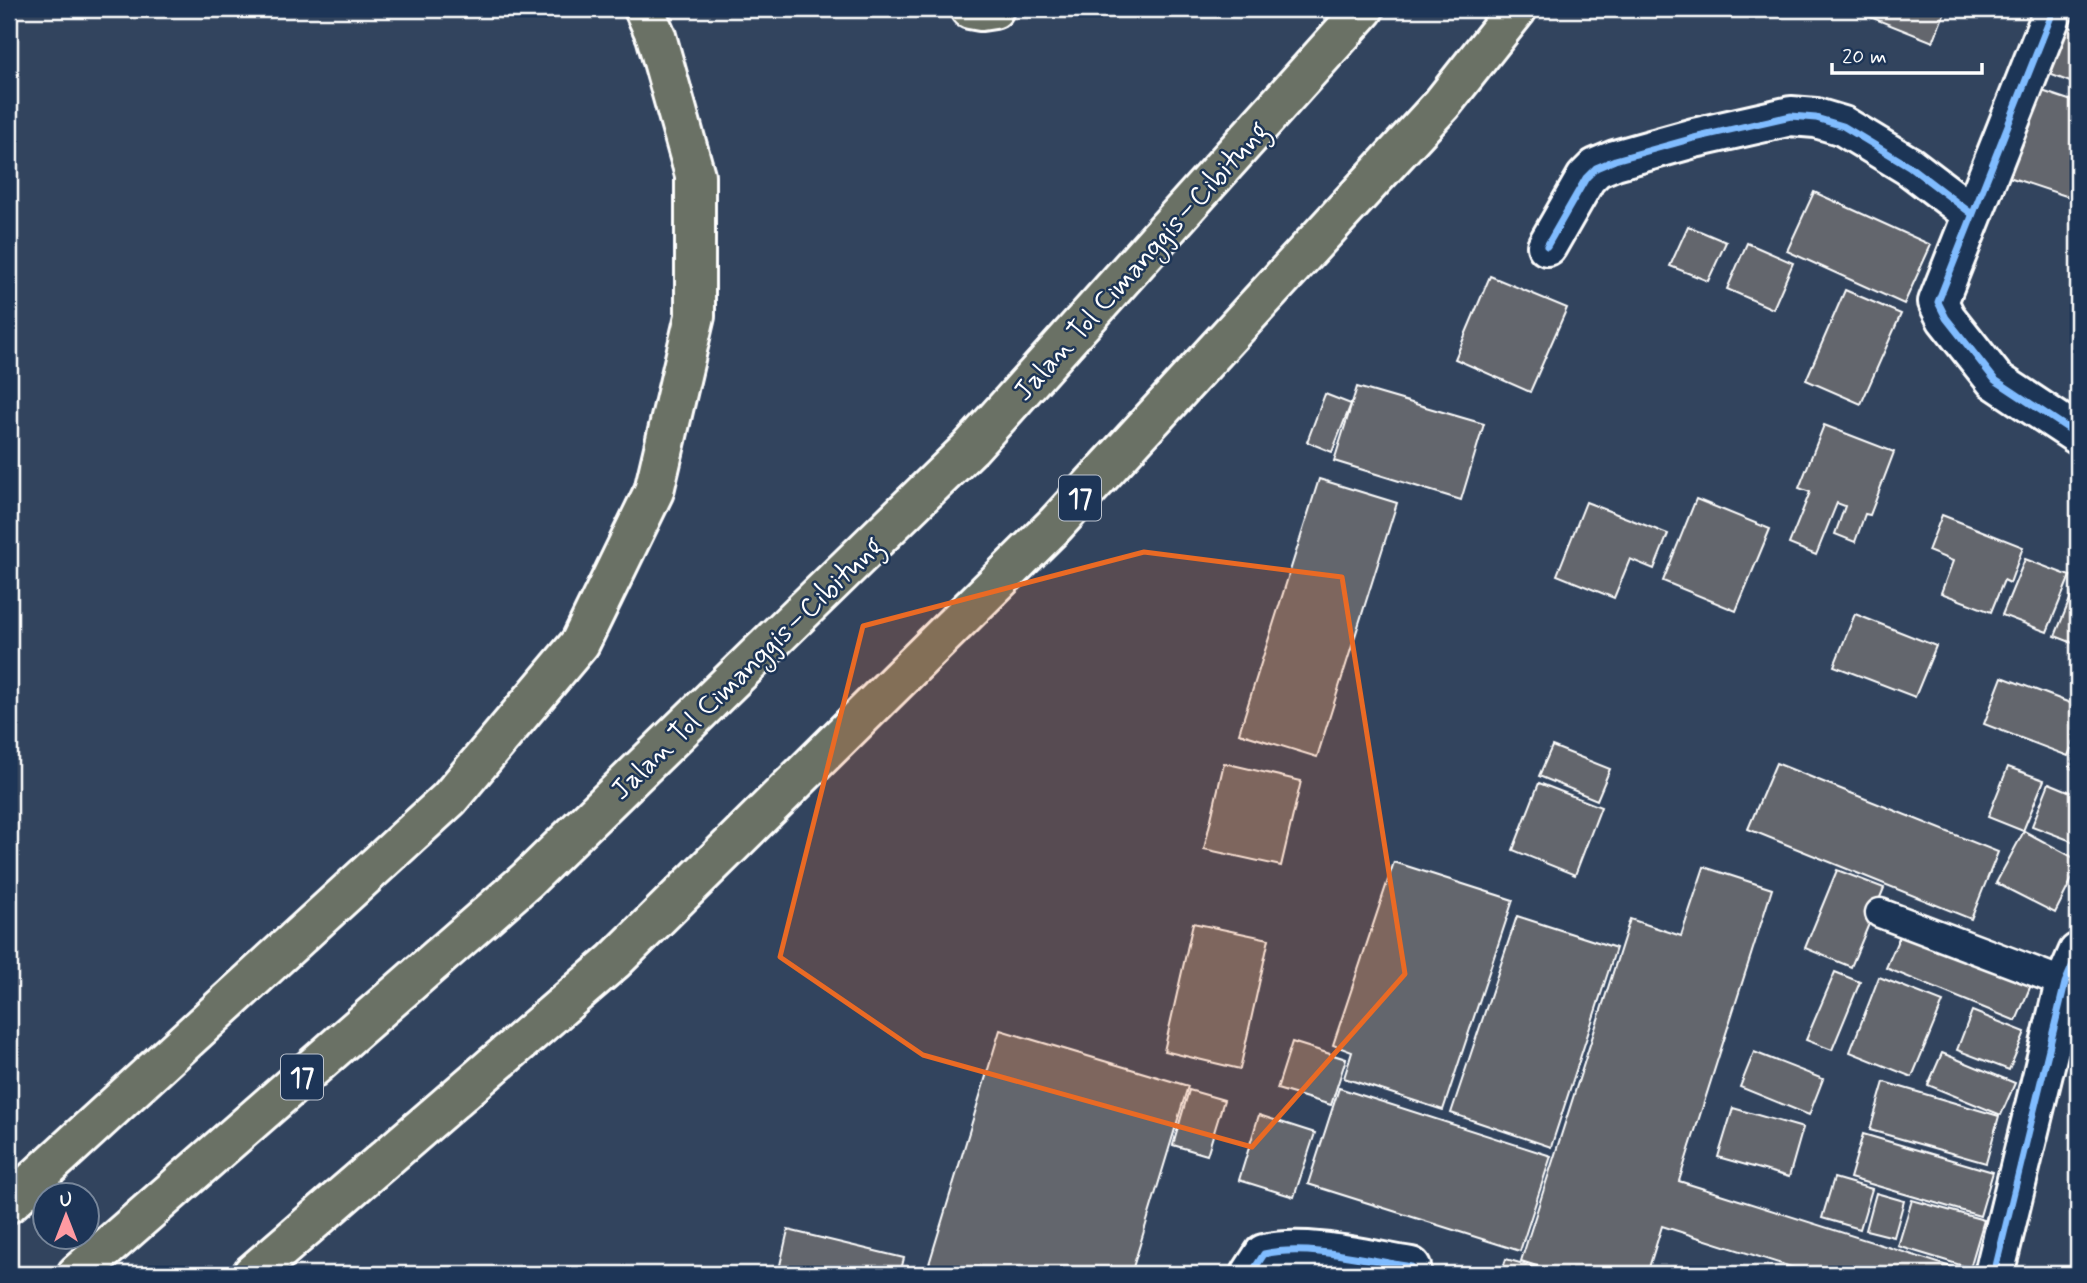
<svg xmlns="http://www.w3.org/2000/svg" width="2087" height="1283" font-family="Mynerve,sans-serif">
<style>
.building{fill:#63666d;stroke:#fff;stroke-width:2}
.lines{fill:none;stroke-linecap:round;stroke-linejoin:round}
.service-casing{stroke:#fff;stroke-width:33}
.minor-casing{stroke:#fff;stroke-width:44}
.motorway-casing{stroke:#fff;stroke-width:44}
.service{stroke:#1d3557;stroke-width:28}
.minor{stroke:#1d3557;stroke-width:38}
.motorway{stroke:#6a7165;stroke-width:38}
.cycleway-casing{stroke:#1d3557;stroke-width:11}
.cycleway{stroke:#80bcff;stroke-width:7}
.marked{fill:#ea6a24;fill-opacity:0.2;stroke:#ea6a24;stroke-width:5;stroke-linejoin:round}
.labels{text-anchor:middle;stroke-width:5;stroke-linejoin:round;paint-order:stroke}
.shield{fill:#1d3557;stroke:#bbc2cd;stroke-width:2}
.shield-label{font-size:26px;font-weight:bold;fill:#fff}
.street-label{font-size:28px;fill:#fff;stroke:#1d3557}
</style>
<rect width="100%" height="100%" fill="#32445e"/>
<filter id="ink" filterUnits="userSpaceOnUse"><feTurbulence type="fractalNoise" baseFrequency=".0143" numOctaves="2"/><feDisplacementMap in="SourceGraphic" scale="14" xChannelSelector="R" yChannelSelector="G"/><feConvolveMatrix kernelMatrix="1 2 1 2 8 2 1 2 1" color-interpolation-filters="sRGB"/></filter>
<g filter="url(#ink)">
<g class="building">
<polygon points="1867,9 1946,9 1933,42 1865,15"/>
<polygon points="2062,24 2078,30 2078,85 2044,72"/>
<polygon points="2036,89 2078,103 2078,191 2075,199 2006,176"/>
<polygon points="1814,192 1931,245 1904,304 1787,251"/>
<polygon points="1688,226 1726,242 1708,281 1670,266"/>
<polygon points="1747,243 1793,263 1773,309 1727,289"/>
<polygon points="1490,276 1567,308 1530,392 1455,359"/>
<polygon points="1845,290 1901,314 1861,404 1806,380"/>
<polygon points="1357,387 1484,424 1461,500 1334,461"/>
<polygon points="1325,394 1351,404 1332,452 1307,442"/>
<polygon points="1824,425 1894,452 1870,515 1865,514 1855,542 1835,534 1845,506 1837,503 1816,555 1789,544 1810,492 1799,488"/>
<polygon points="1319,479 1397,503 1317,757 1239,733"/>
<polygon points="1696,499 1770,529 1736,611 1663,581"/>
<polygon points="1586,502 1668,534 1654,569 1630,559 1614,598 1557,575"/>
<polygon points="1942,515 2023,547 2010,583 2004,580 1991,612 1941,593 1953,561 1928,551"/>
<polygon points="2025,559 2070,576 2047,632 2002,615"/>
<polygon points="2075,587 2078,588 2078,645 2055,636"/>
<polygon points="1855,614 1936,646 1915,697 1834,666"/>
<polygon points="2002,677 2078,706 2078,730 2068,756 1984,724"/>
<polygon points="1552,746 1610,769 1597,800 1539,776"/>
<polygon points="2078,747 2078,771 2070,768"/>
<polygon points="1224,763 1301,781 1281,866 1204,849"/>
<polygon points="1776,763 1998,852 1971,919 1748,829"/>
<polygon points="2008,767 2044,780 2023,831 1988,817"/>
<polygon points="1539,783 1601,807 1575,875 1513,850"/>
<polygon points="2049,783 2078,795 2078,833 2074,842 2032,826"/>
<polygon points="2024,831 2078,860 2078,867 2055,913 1996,883"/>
<polygon points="1394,862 1513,900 1443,1110 1344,1078 1352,1052 1333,1045"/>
<polygon points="1704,867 1772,889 1679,1181 1967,1272 1966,1274 1813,1274 1662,1226 1647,1274 1562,1274 1521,1261 1630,919 1681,936"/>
<polygon points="1837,870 1884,888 1851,967 1805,948"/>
<polygon points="1517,916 1616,948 1551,1147 1451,1113"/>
<polygon points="1193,923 1269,939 1240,1069 1164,1051"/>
<polygon points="1901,933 2031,985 2016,1021 1886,968"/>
<polygon points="1835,972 1860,982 1832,1050 1806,1040"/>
<polygon points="1879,977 1943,1002 1912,1077 1850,1052"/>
<polygon points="1972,1011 2025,1032 2009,1070 1957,1050"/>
<polygon points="1000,1030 1188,1086 1131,1274 926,1274"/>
<polygon points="1292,1042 1346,1059 1331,1105 1277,1089"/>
<polygon points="1754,1052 1823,1079 1809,1115 1740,1087"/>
<polygon points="1942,1053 2015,1083 2001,1115 1928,1085"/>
<polygon points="1884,1082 1999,1116 1986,1163 1870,1130"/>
<polygon points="1339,1088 1551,1156 1520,1251 1308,1184"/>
<polygon points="1189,1090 1224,1100 1207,1155 1173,1145"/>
<polygon points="1733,1108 1803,1128 1789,1177 1718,1157"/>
<polygon points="1259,1115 1315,1133 1294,1197 1239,1180"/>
<polygon points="1863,1134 1993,1172 1980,1216 1850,1178"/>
<polygon points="1834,1178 1872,1189 1860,1229 1822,1218"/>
<polygon points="1876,1193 1904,1201 1894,1237 1866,1230"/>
<polygon points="1912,1200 1984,1220 1970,1268 1898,1246"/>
<polygon points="788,1230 904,1258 900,1274 778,1274"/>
<polygon points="1506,1259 1558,1274 1501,1274"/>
</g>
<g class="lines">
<defs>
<polyline id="service" points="1880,913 2065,983"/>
<g id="minor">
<polyline points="2054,9 1938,302 1946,318 1995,380 2078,435"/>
<polyline points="1547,246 1586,178 1596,168 1615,160 1694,138 1791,116 1816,118 1843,126 1909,166 1972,214"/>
<path d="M1251 1274 1264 1254C1307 1244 1367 1260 1411 1267"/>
<polyline points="1994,1274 2065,983 2078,953"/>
</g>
<g id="motorway">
<polyline points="970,9 981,11 994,9"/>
<polyline points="9,1203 449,799 580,643 654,491 695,316 695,175 656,36 644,9"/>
<polyline points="77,1274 527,880 971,447 1364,9"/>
<polyline points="252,1274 614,961 1055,525 1442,104 1517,9"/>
</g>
</defs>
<use href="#service" class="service-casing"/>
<use href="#minor" class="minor-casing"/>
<use href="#motorway" class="motorway-casing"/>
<use href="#service" class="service"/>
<use href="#minor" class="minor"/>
<use href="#motorway" class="motorway"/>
<defs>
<g id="cycleway">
<polyline points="2054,9 1938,302 1946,318 1995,380 2078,435"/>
<polyline points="1547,246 1586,178 1596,168 1615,160 1694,138 1791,116 1816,118 1843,126 1909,166 1972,214"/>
<path d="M1251 1274 1264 1254C1307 1244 1367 1260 1411 1267"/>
<polyline points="1994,1274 2065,983 2078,953"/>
</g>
</defs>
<use href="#cycleway" class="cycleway-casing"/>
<use href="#cycleway" class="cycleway"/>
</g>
</g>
<path class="marked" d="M1144 552 1342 577 1405 974 1252 1147 923 1055 780 957 863 626Z"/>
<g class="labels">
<g class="shield">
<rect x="1059" y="475.5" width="42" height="45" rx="5"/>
<rect x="281" y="1054.5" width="42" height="45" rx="5"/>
</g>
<g class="shield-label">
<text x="1080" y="507">17</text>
<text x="302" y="1086">17</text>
</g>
<g class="street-label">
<text transform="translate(1140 260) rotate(-48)" y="10">Jalan Tol Cimanggis–Cibitung</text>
<text transform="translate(746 667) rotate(-44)" y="10">Jalan Tol Cimanggis–Cibitung</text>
</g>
</g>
<rect width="2087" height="1283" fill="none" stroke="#1d3557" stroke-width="35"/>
<rect x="18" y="18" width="2052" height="1248" fill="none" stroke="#fff" stroke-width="2.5" filter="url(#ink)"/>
<g transform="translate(66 1216)"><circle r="33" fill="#1d3557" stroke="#77869a" stroke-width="2"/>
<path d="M0-5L12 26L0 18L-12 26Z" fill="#ff9aa2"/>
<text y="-10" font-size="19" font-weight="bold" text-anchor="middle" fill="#ffffff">U</text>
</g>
<path d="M1832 63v10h150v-10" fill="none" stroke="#ffffff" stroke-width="3.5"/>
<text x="1842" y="63" font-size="21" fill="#ffffff" stroke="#1d3557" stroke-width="5" paint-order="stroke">20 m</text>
</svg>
